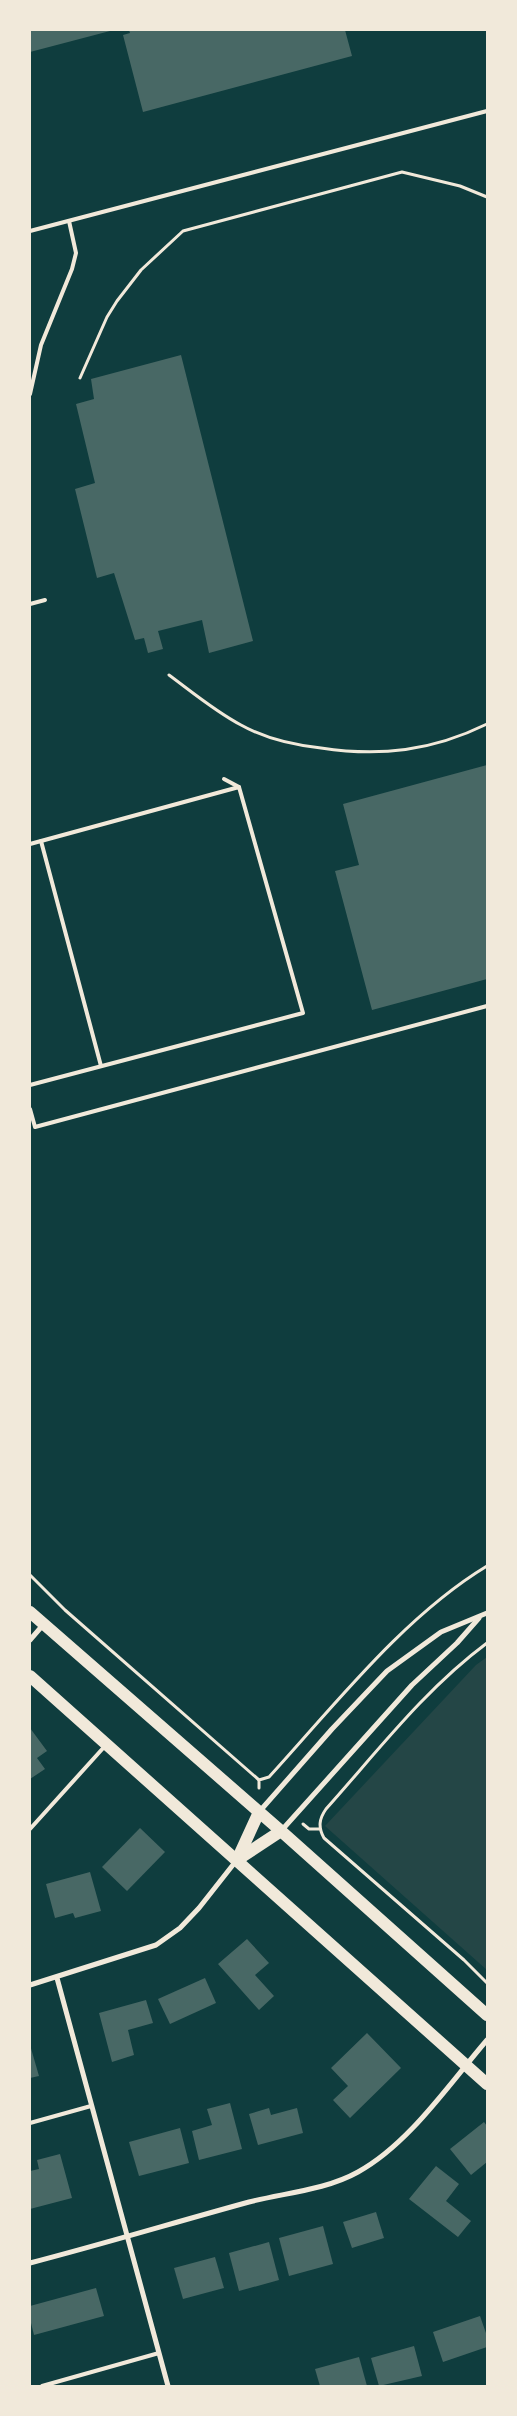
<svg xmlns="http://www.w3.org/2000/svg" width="517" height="2416" font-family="Signika,sans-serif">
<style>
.green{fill:#244646}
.building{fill:#486865}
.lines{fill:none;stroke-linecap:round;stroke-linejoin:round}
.path{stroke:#f1e9da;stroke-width:3}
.service{stroke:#f1e9da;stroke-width:4}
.minor{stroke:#f1e9da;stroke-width:5}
.primary{stroke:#f1e9da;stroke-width:12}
</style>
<rect width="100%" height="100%" fill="#0f3d3e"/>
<polygon class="green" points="487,1657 487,1970 325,1826 476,1665"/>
<g class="building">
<polygon points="30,30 110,30 110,31 30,52"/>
<polygon points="129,30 345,30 352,56 143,112 123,35 130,33"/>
<polygon points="181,355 253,641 209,653 202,620 158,631 163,649 148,653 144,638 135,640 114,573 97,578 75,489 95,483 76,404 94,399 91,379"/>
<polygon points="487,765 487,979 372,1010 335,871 359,865 343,804"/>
<polygon points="30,1728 47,1751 37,1758 45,1769 30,1779"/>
<polygon points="140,1828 165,1852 127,1891 102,1867"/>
<polygon points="90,1872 101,1911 75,1918 73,1913 55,1918 46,1884"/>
<polygon points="247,1939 269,1963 255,1975 274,1996 259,2010 218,1964"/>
<polygon points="205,1978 216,2003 170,2024 158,1999"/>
<polygon points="146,2000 153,2023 128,2030 134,2055 112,2062 99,2013"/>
<polygon points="367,2033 401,2068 350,2118 333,2100 348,2086 331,2068"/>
<polygon points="30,2045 39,2076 30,2078"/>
<polygon points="230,2103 242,2149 199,2160 192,2131 212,2125 207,2109"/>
<polygon points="269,2108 271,2115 297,2108 303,2133 258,2145 249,2114"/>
<polygon points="484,2122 487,2126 487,2162 471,2175 450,2149"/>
<polygon points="180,2128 189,2163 139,2176 129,2142"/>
<polygon points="60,2154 72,2198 30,2209 30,2171 39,2169 37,2160"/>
<polygon points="436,2166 459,2184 446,2201 471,2221 458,2237 409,2199"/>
<polygon points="376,2212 384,2238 352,2248 343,2222"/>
<polygon points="323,2226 333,2264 289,2276 279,2238"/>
<polygon points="269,2242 279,2280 239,2291 229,2253"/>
<polygon points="215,2257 224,2288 183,2299 174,2268"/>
<polygon points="96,2288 104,2316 34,2335 30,2319 30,2306"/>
<polygon points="480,2316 487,2336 487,2347 443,2362 433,2332"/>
<polygon points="414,2346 422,2376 379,2386 371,2358"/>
<polygon points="359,2357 367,2386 320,2386 315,2369"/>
</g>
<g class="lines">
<g class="path">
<polyline points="80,378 107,317 117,301 141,270 183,231 402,172 460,186 487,197"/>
<path d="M169 675C192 692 216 712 241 725 266 739 292 745 321 748 380 757 432 751 487 724"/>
<polyline points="30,1575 65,1610 259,1780"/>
<path d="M487 1643C425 1689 377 1752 326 1809 319 1819 318 1827 324 1838L464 1960 487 1983"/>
<path d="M259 1788V1780L269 1777C334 1706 404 1616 487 1566"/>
<polyline points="303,1824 309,1829 320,1829"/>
</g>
<g class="service">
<polyline points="30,231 487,111"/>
<polyline points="30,394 41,345 72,269 76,253 69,221"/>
<polyline points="30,604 45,600"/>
<polyline points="224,779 239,787"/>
<polyline points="41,841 101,1066"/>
<polyline points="30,844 239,787 303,1013 30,1085"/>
<polyline points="30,1109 35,1127 487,1006"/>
<polyline points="30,1829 105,1746"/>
<polyline points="30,2123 91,2106"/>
<polyline points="42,2386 159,2353"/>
</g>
<g class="minor">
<polyline points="30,1640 43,1625"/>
<polyline points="259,1812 332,1729 387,1671 441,1632 487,1613"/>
<polyline points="281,1831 412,1685 457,1643 479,1618"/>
<polyline points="57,1978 168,2386"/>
<polyline points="30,1985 156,1945 180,1928 199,1908 236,1861"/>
<path d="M30 2263C103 2244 176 2222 249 2202 284 2193 326 2190 358 2172 409 2144 449 2084 487 2040"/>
</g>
<g class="primary">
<polyline points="30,1612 281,1831 487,2015"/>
<polyline points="30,1676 487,2084"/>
<polyline points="237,1860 259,1812"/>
<polyline points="237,1860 281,1831"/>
</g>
</g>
<rect width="517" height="2416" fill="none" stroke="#f1e9da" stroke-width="62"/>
</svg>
